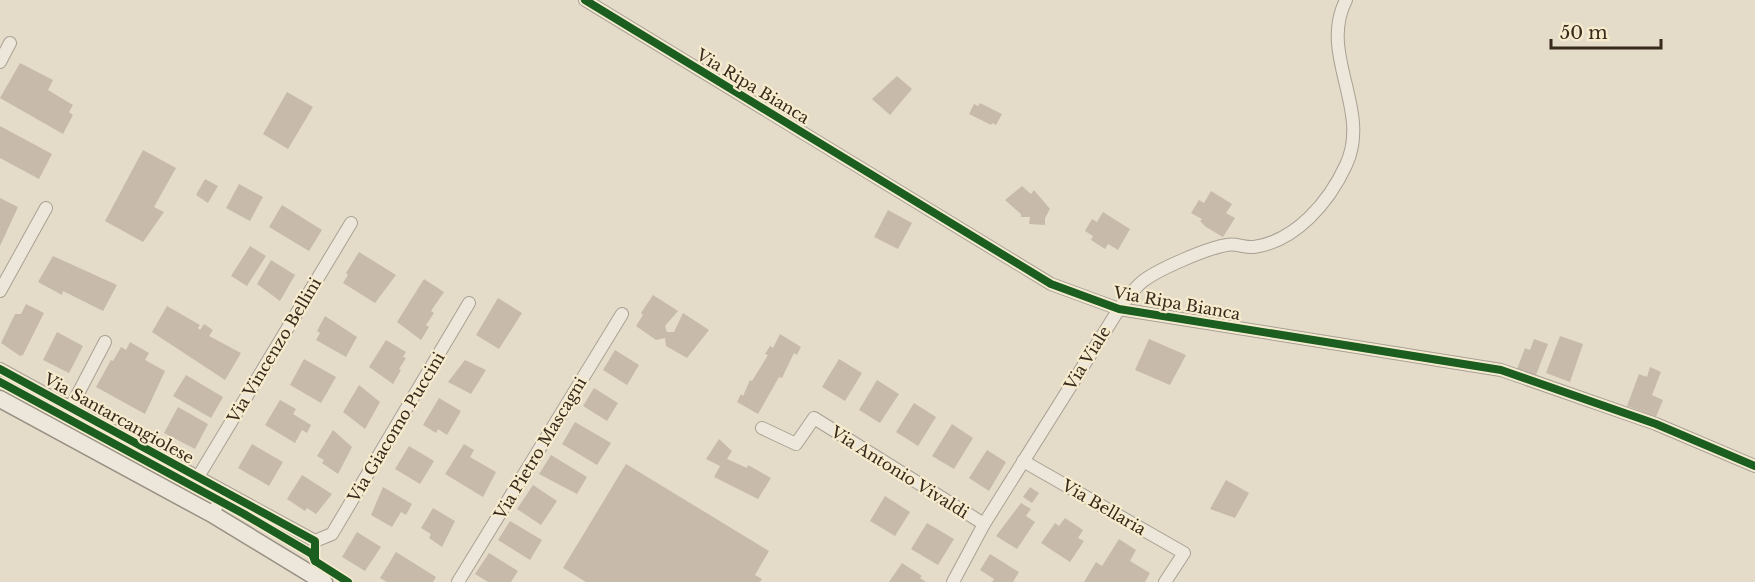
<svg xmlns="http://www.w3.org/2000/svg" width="1755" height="582" font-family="'Libre Baskerville',serif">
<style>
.building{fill:#c8baaa}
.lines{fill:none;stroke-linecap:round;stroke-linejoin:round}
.street-casing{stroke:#a9a193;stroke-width:14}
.secondary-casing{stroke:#989083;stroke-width:19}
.street{stroke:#ece6db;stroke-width:12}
.secondary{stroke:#ece6db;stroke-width:16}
.cycleway-casing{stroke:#f7ebce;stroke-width:11}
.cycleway{stroke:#1b5e20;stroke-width:8}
.labels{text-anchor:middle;stroke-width:4.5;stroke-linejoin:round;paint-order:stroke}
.street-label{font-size:16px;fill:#37291b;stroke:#f7ebce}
</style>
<rect width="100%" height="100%" fill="#e4dcc9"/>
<g class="building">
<polygon points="20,63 53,80 48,90 73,105 69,112 73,115 63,134 0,98"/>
<polygon points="897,76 912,89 890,115 872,99"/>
<polygon points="287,92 313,107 288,149 263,134"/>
<polygon points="980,103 1002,114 996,125 992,123 991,125 969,114 974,104 978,106"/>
<polygon points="0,126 52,154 39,179 0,158"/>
<polygon points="143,150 176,168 154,207 164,212 143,242 105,221"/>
<polygon points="205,179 218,186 208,203 196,195"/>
<polygon points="239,184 263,197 250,221 226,208"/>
<polygon points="1022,186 1031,194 1034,190 1050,209 1045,218 1045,225 1029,224 1030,217 1021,217 1021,214 1005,200"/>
<polygon points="1211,191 1232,204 1226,213 1235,218 1223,237 1206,227 1200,221 1202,219 1191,213 1199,200 1204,203"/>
<polygon points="0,198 18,207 0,246"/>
<polygon points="282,205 322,230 309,251 269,227"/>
<polygon points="888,210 912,223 898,249 874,237"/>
<polygon points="1103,212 1130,229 1118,250 1108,244 1105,249 1091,240 1093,236 1085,231 1092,219 1097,222"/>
<polygon points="250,246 266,256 247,286 231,276"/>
<polygon points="359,252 396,275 375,303 343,283 348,275 346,273"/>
<polygon points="53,256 117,285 103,311 63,291 62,295 38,282"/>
<polygon points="271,260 295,275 280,301 257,284"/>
<polygon points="424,279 444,292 431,311 434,313 426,325 429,327 421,340 397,322"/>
<polygon points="653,295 678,311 665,326 667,332 674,332 683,313 709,330 687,358 666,346 665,338 656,340 636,326 643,315 641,313"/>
<polygon points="498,298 522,313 499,349 476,335"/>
<polygon points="26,304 44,313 23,355 20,356 1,343 15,314 21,314"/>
<polygon points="167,306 200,325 198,328 200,330 204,324 213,330 209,336 241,353 225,380 152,332"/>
<polygon points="325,316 357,337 346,357 316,340 320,333 317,331"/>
<polygon points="57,332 83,346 69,373 43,360"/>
<polygon points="780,334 801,347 797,355 794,353 782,378 779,377 758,414 737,402 741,394 743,396 750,380 752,381 768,355 765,354 770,346 773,348"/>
<polygon points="1560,336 1583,344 1570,382 1546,373"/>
<polygon points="1149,339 1186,355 1170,385 1135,370"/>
<polygon points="1534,339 1548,344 1536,375 1517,369 1525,348 1530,350"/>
<polygon points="386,340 406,352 403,357 406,358 399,369 401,370 393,384 369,367"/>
<polygon points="130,342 149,353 145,360 165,371 145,414 96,387 111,360 113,361 121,347 126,350"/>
<polygon points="615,350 639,365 627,385 603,370"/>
<polygon points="304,359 336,377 321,403 290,385"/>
<polygon points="839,359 862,373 845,401 822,387"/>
<polygon points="465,360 486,370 471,394 448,382"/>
<polygon points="1650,367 1661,372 1652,395 1663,400 1656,417 1627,406 1639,374 1647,377"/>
<polygon points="186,375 223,397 211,418 173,396"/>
<polygon points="877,380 899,394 880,423 859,410"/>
<polygon points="359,385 380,402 365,429 343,412"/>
<polygon points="594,388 618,403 607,421 583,406"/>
<polygon points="439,398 461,411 447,435 438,429 436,433 423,425"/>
<polygon points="280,400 296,409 293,414 311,425 307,433 302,430 295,443 265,425"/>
<polygon points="914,403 936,417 918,446 896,432"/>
<polygon points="178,407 208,424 195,449 164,433"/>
<polygon points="575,422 611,443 597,465 562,444"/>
<polygon points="952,424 973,438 954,469 932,456"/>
<polygon points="333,430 352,447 338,474 322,463 324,460 317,456"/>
<polygon points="719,439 732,451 727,459 747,468 748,465 771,478 758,499 714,477 720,466 706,459"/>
<polygon points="252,444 283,462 269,486 238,468"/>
<polygon points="464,444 474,450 470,457 496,472 483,497 445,474"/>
<polygon points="409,446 434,461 420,484 395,469"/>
<polygon points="987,450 1006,462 989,491 969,478"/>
<polygon points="551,455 587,477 577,494 539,474"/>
<polygon points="626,464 769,551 755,575 762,579 760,582 586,582 563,568"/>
<polygon points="302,475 332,494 316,514 307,508 305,511 287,499"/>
<polygon points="1226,480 1249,493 1235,518 1210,509"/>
<polygon points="533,485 557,501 541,525 517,509"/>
<polygon points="383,487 412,504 406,515 401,512 392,527 371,515"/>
<polygon points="1030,487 1039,493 1032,503 1023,497"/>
<polygon points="885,496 910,512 895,536 870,521"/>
<polygon points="1021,503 1031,509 1026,516 1035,522 1017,549 996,536"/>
<polygon points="433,508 455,521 442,547 429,538 431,534 421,528"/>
<polygon points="1065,518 1083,530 1078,538 1084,541 1070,562 1041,543 1055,523 1059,526"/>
<polygon points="510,521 542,540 530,560 498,540"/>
<polygon points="927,523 954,539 938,565 911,549"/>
<polygon points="357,532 381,547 365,571 342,557"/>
<polygon points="1119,539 1136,550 1130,561 1150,573 1145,582 1084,582 1096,562 1102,566"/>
<polygon points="396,552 436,577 433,582 387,582 380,578"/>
<polygon points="489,553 518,571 511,582 488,582 475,574"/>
<polygon points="990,554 1019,572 1013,582 992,582 994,579 980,570"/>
<polygon points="902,563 922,576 920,578 926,582 889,582"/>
</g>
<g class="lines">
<defs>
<g id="street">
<polyline points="585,0 1051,284 1119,309 1501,370 1656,424 1755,466"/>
<polyline points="0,62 10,43"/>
<polyline points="0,291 46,208"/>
<polyline points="0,369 315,541 332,534 469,303"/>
<polyline points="71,407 105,342"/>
<polyline points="762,428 796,444 814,418 984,524"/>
<polyline points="1023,461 1184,553 1165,582"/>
<polyline points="198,477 351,223"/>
<polyline points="212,514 225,492"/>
<polyline points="458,582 622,314"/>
<path d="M953 582 984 524 1119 309C1126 300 1134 288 1143 281 1159 269 1207 248 1227 245 1236 243 1245 248 1254 247 1296 241 1329 202 1346 165 1372 110 1318 54 1346 0"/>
</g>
<polyline id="secondary" points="0,399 212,514 324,582"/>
</defs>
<use href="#street" class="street-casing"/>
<use href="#secondary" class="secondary-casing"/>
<use href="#street" class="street"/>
<use href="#secondary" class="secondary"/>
<defs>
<g id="cycleway">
<polyline points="585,0 1051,284 1119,309 1501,370 1656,424 1755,466"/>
<polyline points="0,369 315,541 315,561 348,582"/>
<polyline points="0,382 244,514 312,554 315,561"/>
</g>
</defs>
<use href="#cycleway" class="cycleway-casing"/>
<use href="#cycleway" class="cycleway"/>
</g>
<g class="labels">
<g class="street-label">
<text transform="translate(753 86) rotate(31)" y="6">Via Ripa Bianca</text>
<text transform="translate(1177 303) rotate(10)" y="6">Via Ripa Bianca</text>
<text transform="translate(274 350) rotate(-59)" y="6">Via Vincenzo Bellini</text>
<text transform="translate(1087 358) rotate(-58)" y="6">Via Viale</text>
<text transform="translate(119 418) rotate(29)" y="6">Via Santarcangiolese</text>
<text transform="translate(396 427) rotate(-59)" y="6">Via Giacomo Puccini</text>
<text transform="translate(540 448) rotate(-59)" y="6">Via Pietro Mascagni</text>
<text transform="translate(900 472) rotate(32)" y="6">Via Antonio Vivaldi</text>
<text transform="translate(1104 507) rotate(30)" y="6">Via Bellaria</text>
</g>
</g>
<path d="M1551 39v9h110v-9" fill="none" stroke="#37291b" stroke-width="3"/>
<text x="1560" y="39" font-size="18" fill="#37291b" stroke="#f7ebce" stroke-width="4.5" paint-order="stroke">50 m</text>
</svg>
